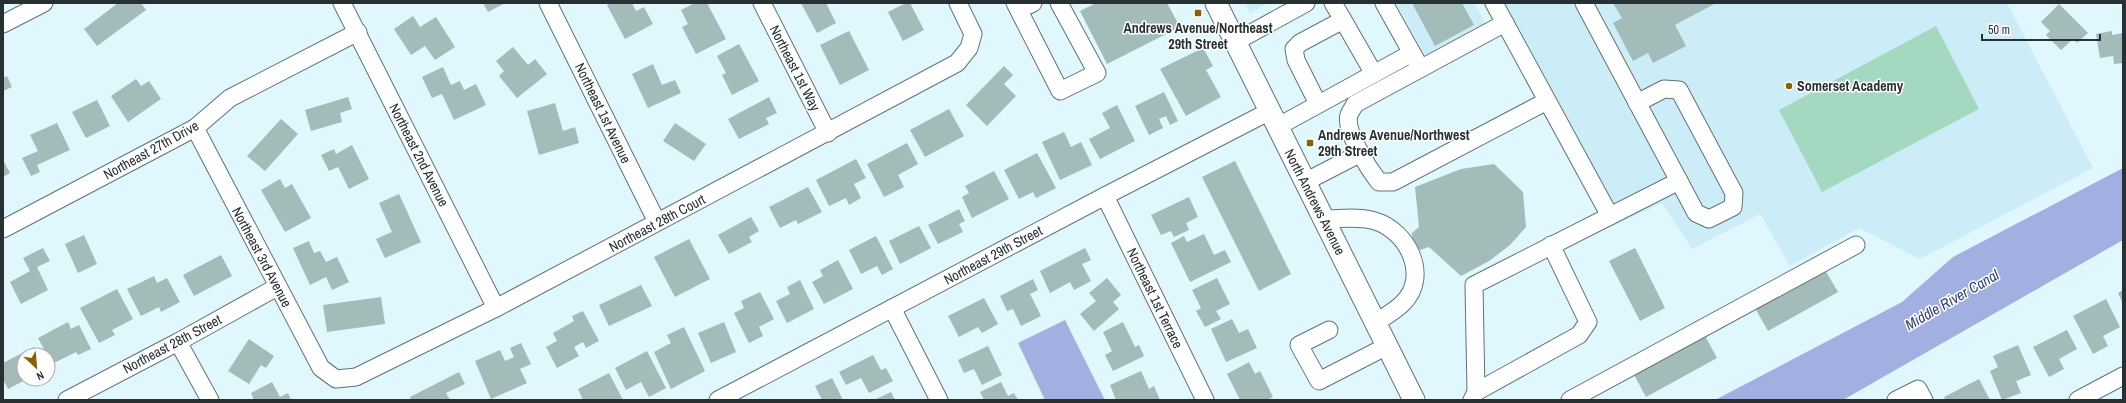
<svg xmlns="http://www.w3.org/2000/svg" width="2126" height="403" font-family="'Archivo Narrow',sans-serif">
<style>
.built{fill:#ccedf7}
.green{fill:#a4d9c1}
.water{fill:#a1b0e0}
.building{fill:#a3bbb9}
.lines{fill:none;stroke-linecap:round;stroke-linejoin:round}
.minor-casing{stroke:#5e7379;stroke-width:19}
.major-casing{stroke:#5e7379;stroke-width:23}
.minor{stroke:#fff;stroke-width:17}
.major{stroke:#fff;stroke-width:21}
.poi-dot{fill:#866300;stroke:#fff;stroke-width:1.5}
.labels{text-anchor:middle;stroke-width:3;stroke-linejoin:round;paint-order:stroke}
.poi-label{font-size:14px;font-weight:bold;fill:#273033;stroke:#fff;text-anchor:start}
.street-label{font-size:14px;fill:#273033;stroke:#fff}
.water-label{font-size:15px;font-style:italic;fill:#34417c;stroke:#fff}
</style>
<rect width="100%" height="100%" fill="#e0f7fe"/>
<g class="built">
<polygon points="1245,3 1269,3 1250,13"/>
<polygon points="1396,3 1474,3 1486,24 1425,55"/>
<polygon points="1482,3 2007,3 2093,168 1920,259 1859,228 1790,266 1760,214 1692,249 1662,203 1609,228"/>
</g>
<polygon class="green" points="1936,26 1979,109 1822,192 1779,110"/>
<g class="water">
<polygon points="2123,168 2123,240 1843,400 1715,400 1902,302 1953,257"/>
<polygon points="1065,320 1105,400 1045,400 1018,343"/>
</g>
<g class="building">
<polygon points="118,3 141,3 146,10 97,46 84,29"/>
<polygon points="483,3 505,3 488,12"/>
<polygon points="610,3 632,3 636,11 644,7 653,24 625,39 607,5"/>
<polygon points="695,3 707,3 726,39 696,54 682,27 688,24 681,10"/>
<polygon points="801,3 826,3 836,23 817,33"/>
<polygon points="906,3 910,3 924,30 903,41 888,12"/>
<polygon points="1096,3 1167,3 1180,27 1107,64 1080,11"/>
<polygon points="1412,3 1462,3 1474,25 1435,46"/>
<polygon points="1613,3 1716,3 1675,25 1686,46 1653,63 1648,53 1633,61 1613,23 1622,18"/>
<polygon points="2059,4 2088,33 2077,43 2073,39 2061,50 2046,35 2050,31 2041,22"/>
<polygon points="413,16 420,27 436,17 455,47 435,60 425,46 411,55 394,29"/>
<polygon points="849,31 869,70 840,85 820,45"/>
<polygon points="2112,31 2112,35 2123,33 2123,63 2114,64 2113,56 2100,58 2096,34"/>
<polygon points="739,44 759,81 732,95 722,75 726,73 717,56"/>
<polygon points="513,47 528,65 535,59 547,74 517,98 499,76 504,71 496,61"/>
<polygon points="1203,48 1213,66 1206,70 1221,97 1186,116 1160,69"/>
<polygon points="653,64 662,85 675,80 681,93 648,108 632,74"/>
<polygon points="1004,66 1013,75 1004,84 1016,96 987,126 966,105"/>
<polygon points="443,67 451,85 460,81 464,90 476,84 486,105 454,120 442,94 432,98 422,77"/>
<polygon points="7,76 12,87 3,91 3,78"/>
<polygon points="136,79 141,86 149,81 161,99 128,122 111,96"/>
<polygon points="1164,92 1178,121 1170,125 1166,116 1159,119 1163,128 1149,135 1135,106"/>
<polygon points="348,97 352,109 340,113 342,122 311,131 305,110"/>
<polygon points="769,97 777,113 766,118 769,124 739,139 728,119"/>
<polygon points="97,100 110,126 86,138 72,112"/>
<polygon points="555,103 563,131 575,127 579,143 539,155 527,111"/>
<polygon points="1117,105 1135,141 1100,159 1089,139 1110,128 1102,113"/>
<polygon points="949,109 964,136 925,157 910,130"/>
<polygon points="281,119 298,134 265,171 247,156"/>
<polygon points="57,123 70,150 37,165 40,172 31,176 22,158 38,151 30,135"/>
<polygon points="675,123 706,144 694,161 663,141"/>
<polygon points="1064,132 1071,147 1081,142 1092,165 1060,180 1042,142"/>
<polygon points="907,143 918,164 898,175 904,187 884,197 867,164"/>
<polygon points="352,145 369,179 349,189 338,167 329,171 321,155 334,149 336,154"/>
<polygon points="1037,153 1056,188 1036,198 1033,192 1019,199 1004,170"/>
<polygon points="856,159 866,178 854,184 861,198 849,205 846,198 829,206 816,180"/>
<polygon points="3,160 10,173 3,177"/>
<polygon points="1235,161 1291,274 1259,291 1202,177"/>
<polygon points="1494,164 1523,192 1526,227 1510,245 1489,261 1461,276 1429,247 1420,250 1412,243 1412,233 1419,227 1415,187 1461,169"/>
<polygon points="994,171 1009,199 972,218 962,197 969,193 965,186"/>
<polygon points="280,179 285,188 292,184 311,218 285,232 261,190"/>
<polygon points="808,187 822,212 798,224 796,220 780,228 769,207"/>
<polygon points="399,194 421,242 385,258 376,239 392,232 379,203"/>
<polygon points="1189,197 1198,217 1186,223 1189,230 1174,237 1171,231 1161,235 1151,215"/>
<polygon points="959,209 965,221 959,224 963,232 938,244 928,225"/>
<polygon points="751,217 759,231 749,237 752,242 729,254 718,235"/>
<polygon points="919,226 931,248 900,264 889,241"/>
<polygon points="1204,234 1214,255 1225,250 1231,262 1190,282 1171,243 1184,236 1187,242"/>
<polygon points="84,235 97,264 78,273 65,244"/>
<polygon points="876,236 893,269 882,275 877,266 861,274 849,250"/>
<polygon points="689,239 710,279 675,297 654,257"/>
<polygon points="309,241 314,253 320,251 326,262 337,257 349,282 332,290 326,277 310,285 293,248"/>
<polygon points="43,248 50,261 37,267 48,290 21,304 10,282 30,271 23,258"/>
<polygon points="1085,248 1091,260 1082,264 1091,281 1074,290 1070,282 1050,293 1040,271"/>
<polygon points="1635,248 1665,308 1640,321 1609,261"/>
<polygon points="221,255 232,276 194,296 183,275"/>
<polygon points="838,260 853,289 824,304 812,282 823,276 820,270"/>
<polygon points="1825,270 1838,292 1768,331 1755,308"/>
<polygon points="154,276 157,283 167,278 180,302 161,312 159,307 141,316 127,289"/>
<polygon points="1107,278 1121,295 1113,302 1119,309 1094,331 1080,314 1096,301 1089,293"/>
<polygon points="1217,278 1230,304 1216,311 1221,319 1205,327 1196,311 1201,308 1192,290"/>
<polygon points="1033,279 1038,290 1030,294 1041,316 1021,326 1013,309 1007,311 1000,296"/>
<polygon points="800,280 814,309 787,323 776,301 790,294 787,287"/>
<polygon points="641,285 652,306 609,326 599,305"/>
<polygon points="117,289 133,319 112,330 115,335 99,343 80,308"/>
<polygon points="2123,290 2123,304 2118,293"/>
<polygon points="760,292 774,319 759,327 763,336 749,343 734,313 744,308 741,301"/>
<polygon points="381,297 385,324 327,332 323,305"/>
<polygon points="984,298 998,324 982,333 978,327 959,337 948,316"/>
<polygon points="2106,299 2120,327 2103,336 2108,346 2093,354 2073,316"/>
<polygon points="583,311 599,341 586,348 583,342 574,347 579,356 557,368 546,347 557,341 553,333 574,321 572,316"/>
<polygon points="1232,319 1239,333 1248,329 1257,348 1226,362 1211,329"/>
<polygon points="68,322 71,329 79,325 91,349 78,355 76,352 52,364 38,338"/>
<polygon points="724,322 736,352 711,363 698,333"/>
<polygon points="1123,322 1135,347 1139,345 1144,356 1113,371 1105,355 1112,351 1103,332"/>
<polygon points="684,327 705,371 671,389 654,352 671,343 667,335"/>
<polygon points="2067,330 2077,349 2059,359 2064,369 2049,377 2033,347"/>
<polygon points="1704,334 1717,358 1646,397 1633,373"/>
<polygon points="249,339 274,356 266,368 261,365 249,384 228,371"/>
<polygon points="521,343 531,364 520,369 527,383 491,399 475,361 500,350 505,361 514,357 510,348"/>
<polygon points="2018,345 2031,375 2016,381 2021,393 2002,400 1990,371 1998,367 1993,356"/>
<polygon points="988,346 1002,375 982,385 974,369 964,373 958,360"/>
<polygon points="34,347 38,355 24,355 24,379 27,379 8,389 3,379 3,363"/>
<polygon points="647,351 666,388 649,397 641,382 626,390 615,368"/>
<polygon points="873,355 881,370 886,368 893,381 869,393 861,378 846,385 839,372"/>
<polygon points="1249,362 1255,374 1260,371 1273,397 1267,400 1240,400 1227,374"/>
<polygon points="1141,371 1149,389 1154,386 1160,400 1116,400 1110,385"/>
<polygon points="459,372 465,384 446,393 450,400 411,400 410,397"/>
<polygon points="609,373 623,400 583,400 578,389"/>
<polygon points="832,378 843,400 822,400 815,386"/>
<polygon points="1979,379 1990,400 1946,400 1944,397"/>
<polygon points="272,382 280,397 288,393 291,400 254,400 251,393"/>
<polygon points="1001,382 1008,396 1014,393 1018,400 984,400 980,392"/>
<polygon points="891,392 895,400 874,400"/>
</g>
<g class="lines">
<defs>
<g id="minor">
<polyline points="342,3 496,308"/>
<polyline points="548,3 657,222"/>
<polyline points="762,3 828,133"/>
<polyline points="1015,3 1060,91 1097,73 1059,3"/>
<polyline points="1023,3 1029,5 1033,3"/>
<polyline points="1333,3 1343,20"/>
<polyline points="1384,3 1417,62"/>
<polyline points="1494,3 1610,216"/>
<path d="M1505 23 1355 104C1353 108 1350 112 1349 115 1344 131 1369 169 1379 182H1393L1547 101"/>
<polyline points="3,24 44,3"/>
<polyline points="1235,42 1306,3"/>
<polyline points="1637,103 1664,89 1679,90 1734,193 1733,207 1709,219 1696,213 1679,181"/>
<polyline points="1318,104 1296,60 1294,49 1300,43 1343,20 1374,74"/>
<polyline points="1277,127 1412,53"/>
<polyline points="195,128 321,368 336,379 356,377 496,308 957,63 969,48 973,34 958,3"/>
<polyline points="1305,182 1361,153"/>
<polyline points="1105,196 1205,400"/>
<path d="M1324 219C1340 219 1359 216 1375 221 1408 231 1430 276 1403 303 1395 311 1384 317 1375 323"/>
<polyline points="3,229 195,128 230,98 358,32"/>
<polyline points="892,308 939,400"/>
<polyline points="1329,330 1299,345 1319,381 1387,346"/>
<polyline points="178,342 210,400"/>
<polyline points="1476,392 1474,285 1679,181 1584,3"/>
<polyline points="67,400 178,342 277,287"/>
<polyline points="718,400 1105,196 1270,111"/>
<polyline points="1472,400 1476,392 1579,335 1588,322 1551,245"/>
<polyline points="1570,400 1856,245"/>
<polyline points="1896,400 1918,389 1924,400"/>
<polyline points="2078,400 2123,376"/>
</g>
<polyline id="major" points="1216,3 1414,400"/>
</defs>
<use href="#minor" class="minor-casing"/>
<use href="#major" class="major-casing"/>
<use href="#minor" class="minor"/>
<use href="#major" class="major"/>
</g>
<g class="poi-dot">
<rect x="1194" y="9" width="8" height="8" rx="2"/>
<circle cx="1789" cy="86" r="4"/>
<rect x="1306" y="139" width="8" height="8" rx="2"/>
</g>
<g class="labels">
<g class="poi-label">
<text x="1198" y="33" text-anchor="middle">Andrews Avenue/Northeast<tspan x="1198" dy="16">29th Street</tspan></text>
<text x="1797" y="91">Somerset Academy</text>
<text x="1318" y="140">Andrews Avenue/Northwest<tspan x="1318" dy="16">29th Street</tspan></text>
</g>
<g class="street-label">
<text transform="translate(795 68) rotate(63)" y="5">Northeast 1st Way</text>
<text transform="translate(603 113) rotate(64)" y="5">Northeast 1st Avenue</text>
<text transform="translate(151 150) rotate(-29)" y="5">Northeast 27th Drive</text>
<text transform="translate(419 155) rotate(63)" y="5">Northeast 2nd Avenue</text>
<text transform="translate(1315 202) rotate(63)" y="5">North Andrews Avenue</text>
<text transform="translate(657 223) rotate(-28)" y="5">Northeast 28th Court</text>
<text transform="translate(993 255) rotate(-28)" y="5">Northeast 29th Street</text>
<text transform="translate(262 257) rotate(62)" y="5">Northeast 3rd Avenue</text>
<text transform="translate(1155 298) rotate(64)" y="5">Northeast 1st Terrace</text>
<text transform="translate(172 344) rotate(-28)" y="5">Northeast 28th Street</text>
</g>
<g class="water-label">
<text transform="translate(1952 300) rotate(-30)" y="5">Middle River Canal</text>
</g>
</g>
<rect width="2126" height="403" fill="none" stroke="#273033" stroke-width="8"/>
<g transform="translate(36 367) rotate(154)"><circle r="19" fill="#ffffff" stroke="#a9acad"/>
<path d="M0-3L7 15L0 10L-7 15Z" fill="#866300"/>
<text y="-6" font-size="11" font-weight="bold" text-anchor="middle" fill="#273033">N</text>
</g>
<path d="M1982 34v6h118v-6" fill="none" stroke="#273033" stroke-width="2"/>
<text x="1988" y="34" font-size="12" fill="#273033" stroke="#ffffff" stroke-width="3" paint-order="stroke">50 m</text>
</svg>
